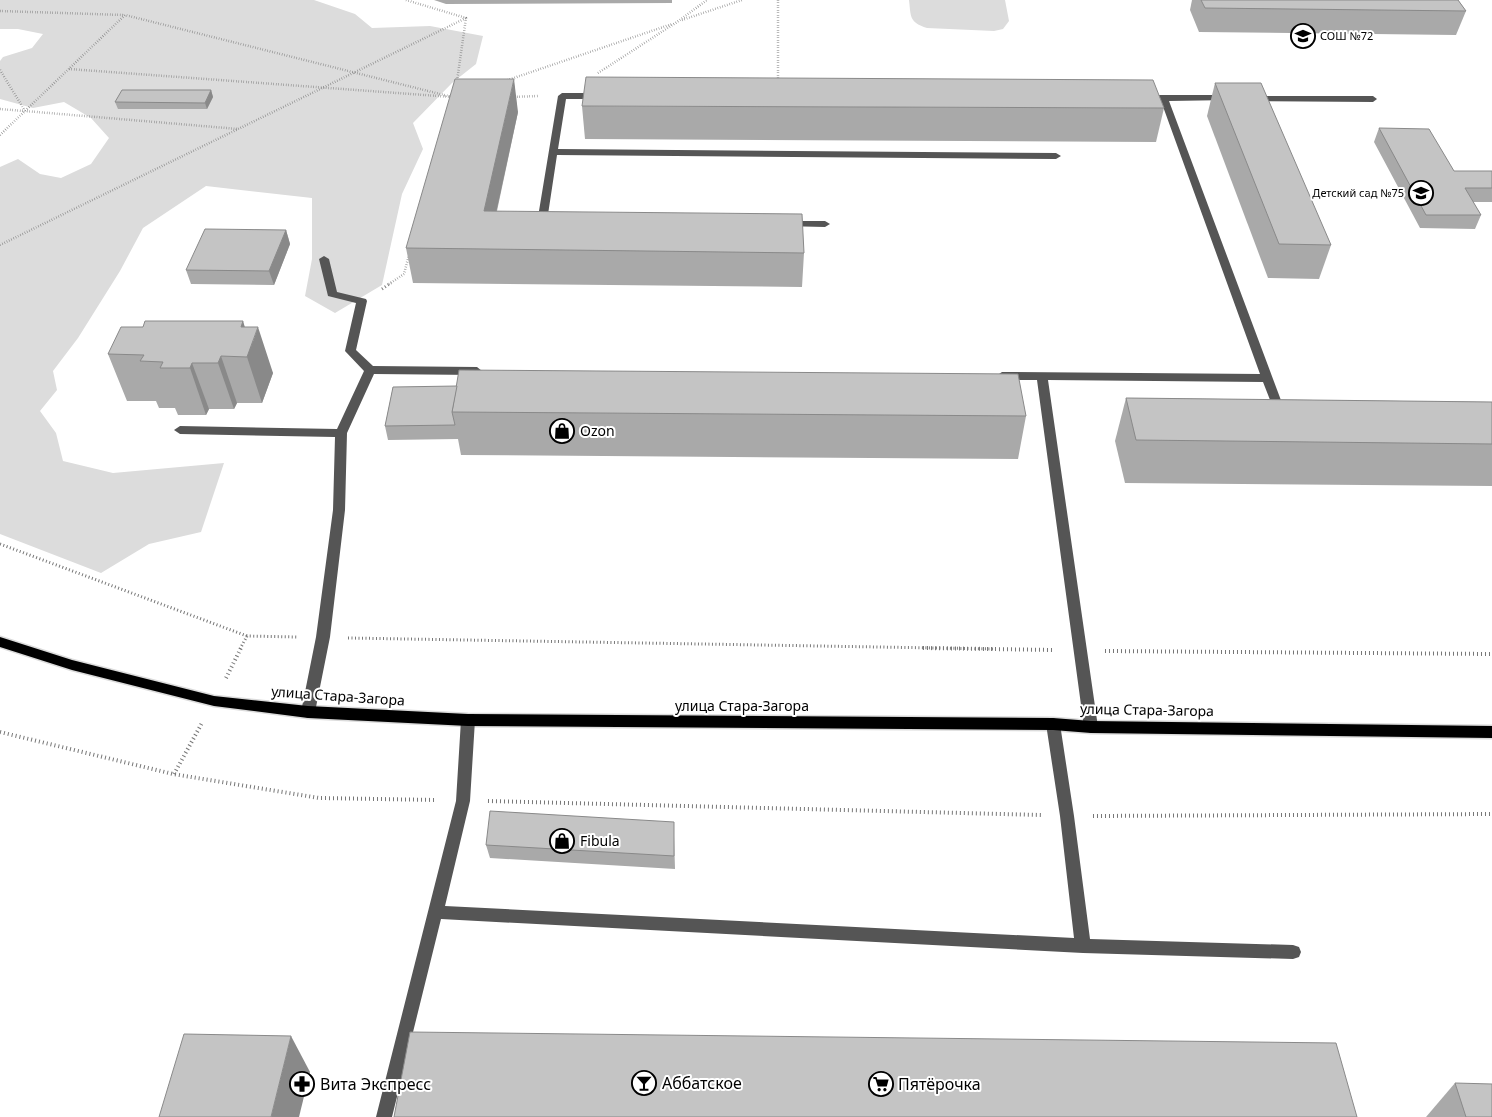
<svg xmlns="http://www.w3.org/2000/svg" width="1492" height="1117" font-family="'Noto Sans',sans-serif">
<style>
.green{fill:#dcdcdc}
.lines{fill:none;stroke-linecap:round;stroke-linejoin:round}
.major-casing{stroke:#dbdbdb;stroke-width:3}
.path-far2{stroke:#777;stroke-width:2.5;stroke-dasharray:0.5 2;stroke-linecap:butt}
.path-far1{stroke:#777;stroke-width:3;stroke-dasharray:1 2.5;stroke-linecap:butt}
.path{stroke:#777;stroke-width:4;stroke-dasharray:1 3;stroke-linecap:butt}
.minor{fill:#555;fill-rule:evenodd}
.major{fill:#000;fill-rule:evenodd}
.wall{fill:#a9a9a9}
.shaded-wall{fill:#898989}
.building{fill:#c4c4c4;stroke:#898989}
.labels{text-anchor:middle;stroke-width:4;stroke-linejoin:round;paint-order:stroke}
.far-poi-label{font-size:11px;fill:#000;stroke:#fff;text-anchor:start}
.poi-label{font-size:14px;fill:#000;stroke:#fff;text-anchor:start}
.street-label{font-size:14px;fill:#000;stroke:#fff}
.near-poi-label{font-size:16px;fill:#000;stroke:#fff;text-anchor:start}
</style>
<rect width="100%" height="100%" fill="#fff"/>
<g class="green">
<polygon points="0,0 314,0 355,14 372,28 430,26 483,36 476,64 452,83 413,123 423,149 402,194 382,285 335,313 305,296 312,259 312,198 206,186 143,228 120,271 78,338 53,371 57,390 40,411 56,433 63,461 113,473 224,463 201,532 149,544 101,573 0,534 0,167 18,159 40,174 61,178 91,164 109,138 91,118 64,102 33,108 0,99 0,61 3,57 32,48 43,34 18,29 0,29"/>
<path d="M909 0H1005L1009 21 1003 29 994 31 927 28C909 22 911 17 909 0Z"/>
</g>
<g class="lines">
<defs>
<polygon id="major" points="0,637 72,660 214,696 308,706 468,714 1053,718 1091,721 1492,726 1492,738 1091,733 1053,730 468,726 308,718 214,706 72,670 0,647"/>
</defs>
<use href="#major" class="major-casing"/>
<g class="path-far2">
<polyline points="406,0 466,18 457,81"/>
<polyline points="778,0 778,82"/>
<polyline points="0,11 124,15"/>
<polyline points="682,20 742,0"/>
<polyline points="69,69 452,97"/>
<polyline points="0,70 25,111 238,129"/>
<polyline points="598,73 677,22 707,0"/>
<polyline points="505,81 672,24"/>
<polyline points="512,97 538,96"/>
<polyline points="0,109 24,111"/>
<polyline points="0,135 125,15 452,97"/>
<polyline points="0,245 466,18"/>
<polyline points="389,284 404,274 409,255"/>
</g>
<g class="path-far1">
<polyline points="382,289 391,283"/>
<polyline points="0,544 247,636"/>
<polyline points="348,638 996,649"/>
<polyline points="240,649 247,636 297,637"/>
</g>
<g class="path">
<polyline points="923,648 1054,650"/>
<polyline points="1105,651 1492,654"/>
<polyline points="226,678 241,648"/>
<polyline points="0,732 173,774 319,798 437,800"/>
<polyline points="174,774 202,723"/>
<polyline points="488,801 1041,815"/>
<polyline points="1093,816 1492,814"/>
</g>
<g class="minor">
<polygon points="562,93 600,93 604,96 600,99 566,99 558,149 1056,153 1061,156 1056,159 557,155 547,221 550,223 542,226 537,223 558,96"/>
<polygon points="1228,95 1232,98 1231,100 1169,101 1282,403 1289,404 1291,407 1285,411 1274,410 1263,382 1048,380 1098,727 1096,731 1091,733 1086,731 1084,727 1037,380 1002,380 996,376 1002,372 1260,374 1161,101 1145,101 1141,98 1145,95"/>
<polygon points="1250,96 1373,96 1377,99 1373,102 1247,101 1246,99"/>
<polygon points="785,221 825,221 830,224 825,227 782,226 780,224"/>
<polygon points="324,256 329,259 337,292 366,299 367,301 356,350 373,366 477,367 482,371 477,375 374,374 347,433 345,510 330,637 315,712 313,716 308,718 303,716 301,712 316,637 333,510 335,437 180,434 174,430 180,426 337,429 364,371 345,351 356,303 328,296 319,259"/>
<polygon points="468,714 473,716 475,720 470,801 445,906 1074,938 1060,816 1046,724 1048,720 1053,718 1058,720 1060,724 1074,816 1090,939 1293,945 1299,947 1301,952 1299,957 1293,959 1083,953 441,919 392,1117 376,1117 456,801 461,720 463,716"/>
</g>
<use href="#major" class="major"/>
</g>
<g class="wall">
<polygon points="434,0 672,0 672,3 446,4"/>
<polygon points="1192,0 1458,0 1466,11 1456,35 1199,32 1190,10"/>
<polygon points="1215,83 1331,245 1319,279 1268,278 1207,116"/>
<polygon points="211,90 213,97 207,109 118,109 115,102"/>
<polygon points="582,106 1164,108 1156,142 585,139"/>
<polygon points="518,112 497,211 804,253 802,287 413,283 406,248"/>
<polygon points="1379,128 1454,171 1492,171 1492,202 1473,202 1481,215 1475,229 1420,228 1374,142"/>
<polygon points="286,230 290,244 274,285 191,284 186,270"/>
<polygon points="243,321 244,327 273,373 262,403 237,403 234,409 209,409 206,415 178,415 175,408 159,408 156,401 127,401 108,354 143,327"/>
<polygon points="393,387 1026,416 1018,459 461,455 458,439 388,440 385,426"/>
<polygon points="1126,398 1492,402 1492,486 1125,483 1115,441"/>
<polygon points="674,835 675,869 490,858 486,845"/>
<polygon points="1455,1083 1492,1117 1426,1117"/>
</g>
<g class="shaded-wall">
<polygon points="514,79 518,112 489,245 484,211"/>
<polygon points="211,90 213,97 207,109 205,103"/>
<polygon points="286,230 290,244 274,285 269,271"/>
<polygon points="243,321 251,347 258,327 273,373 262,403 247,357 241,327"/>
<polygon points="221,356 237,403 234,409 218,363"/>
<polygon points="192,363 209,409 206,415 190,368"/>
<polygon points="291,1036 310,1072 299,1117 271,1117"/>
</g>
<g class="building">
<polygon points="1201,0 1458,0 1466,11 1205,8"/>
<polygon points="586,77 1153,80 1164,108 582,106"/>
<polygon points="455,79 514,79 484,211 802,214 804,253 406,248"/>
<polygon points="1215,83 1261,83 1331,245 1279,244"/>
<polygon points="122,90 211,90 205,103 115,102"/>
<polygon points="1379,128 1429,129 1454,171 1492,171 1492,188 1465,188 1481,215 1426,215"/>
<polygon points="205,229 286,230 269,271 186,270"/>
<polygon points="145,321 243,321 241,327 258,327 247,357 221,356 218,363 192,363 190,368 160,368 163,362 140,361 144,355 108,354 121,327 143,327"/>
<polygon points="459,370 1018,374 1026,416 452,412"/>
<polygon points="457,386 452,412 455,425 385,426 393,387"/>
<polygon points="1126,398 1492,402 1492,444 1136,440"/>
<polygon points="490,811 674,822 674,856 486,845"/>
<polygon points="410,1032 1336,1043 1357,1117 394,1117"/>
<polygon points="184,1034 291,1036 271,1117 159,1117"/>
<polygon points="1455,1083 1492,1084 1492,1117 1466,1117"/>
</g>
<defs>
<symbol id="school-ring" viewBox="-11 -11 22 22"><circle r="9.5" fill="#fff" stroke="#000" stroke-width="1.5"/><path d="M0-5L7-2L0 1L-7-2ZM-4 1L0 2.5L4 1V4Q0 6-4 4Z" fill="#000"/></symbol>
<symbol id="shop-ring" viewBox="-11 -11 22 22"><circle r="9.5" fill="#fff" stroke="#000" stroke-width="1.5"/><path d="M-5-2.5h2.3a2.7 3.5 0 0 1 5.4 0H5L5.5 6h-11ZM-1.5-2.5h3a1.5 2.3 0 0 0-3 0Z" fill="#000"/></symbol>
<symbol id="bar-ring" viewBox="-11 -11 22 22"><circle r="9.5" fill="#fff" stroke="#000" stroke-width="1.5"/><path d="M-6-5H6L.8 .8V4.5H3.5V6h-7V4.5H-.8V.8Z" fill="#000"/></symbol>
<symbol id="pharmacy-ring" viewBox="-11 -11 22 22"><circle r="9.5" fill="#fff" stroke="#000" stroke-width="1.5"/><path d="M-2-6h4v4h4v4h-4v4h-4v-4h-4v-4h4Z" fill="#000"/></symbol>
<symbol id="supermarket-ring" viewBox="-11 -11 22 22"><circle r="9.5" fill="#fff" stroke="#000" stroke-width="1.5"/><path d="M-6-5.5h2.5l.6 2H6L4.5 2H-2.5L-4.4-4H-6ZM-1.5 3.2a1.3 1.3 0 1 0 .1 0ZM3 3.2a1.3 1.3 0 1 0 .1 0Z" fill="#000"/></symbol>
</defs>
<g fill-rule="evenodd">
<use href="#school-ring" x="1289" y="22" width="28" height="28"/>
<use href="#school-ring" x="1407" y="179" width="28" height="28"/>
<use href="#shop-ring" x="548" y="417" width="28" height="28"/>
<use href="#shop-ring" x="548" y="827" width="28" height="28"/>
<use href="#bar-ring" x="630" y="1069" width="28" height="28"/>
<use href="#pharmacy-ring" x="288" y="1070" width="28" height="28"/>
<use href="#supermarket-ring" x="867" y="1070" width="28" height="28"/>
</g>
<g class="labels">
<g class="far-poi-label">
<text x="1320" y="40">СОШ №72</text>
<text x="1404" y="197" text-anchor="end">Детский сад №75</text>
</g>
<g class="poi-label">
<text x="580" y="436">Ozon</text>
<text x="580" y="846">Fibula</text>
</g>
<g class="street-label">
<text transform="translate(338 696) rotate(4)" y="5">улица Стара-Загора</text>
<text x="742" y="711">улица Стара-Загора</text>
<text transform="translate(1147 710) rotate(1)" y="5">улица Стара-Загора</text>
</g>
<g class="near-poi-label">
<text x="662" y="1089">Аббатское</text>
<text x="320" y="1090">Вита Экспресс</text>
<text x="898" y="1090">Пятёрочка</text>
</g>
</g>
</svg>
